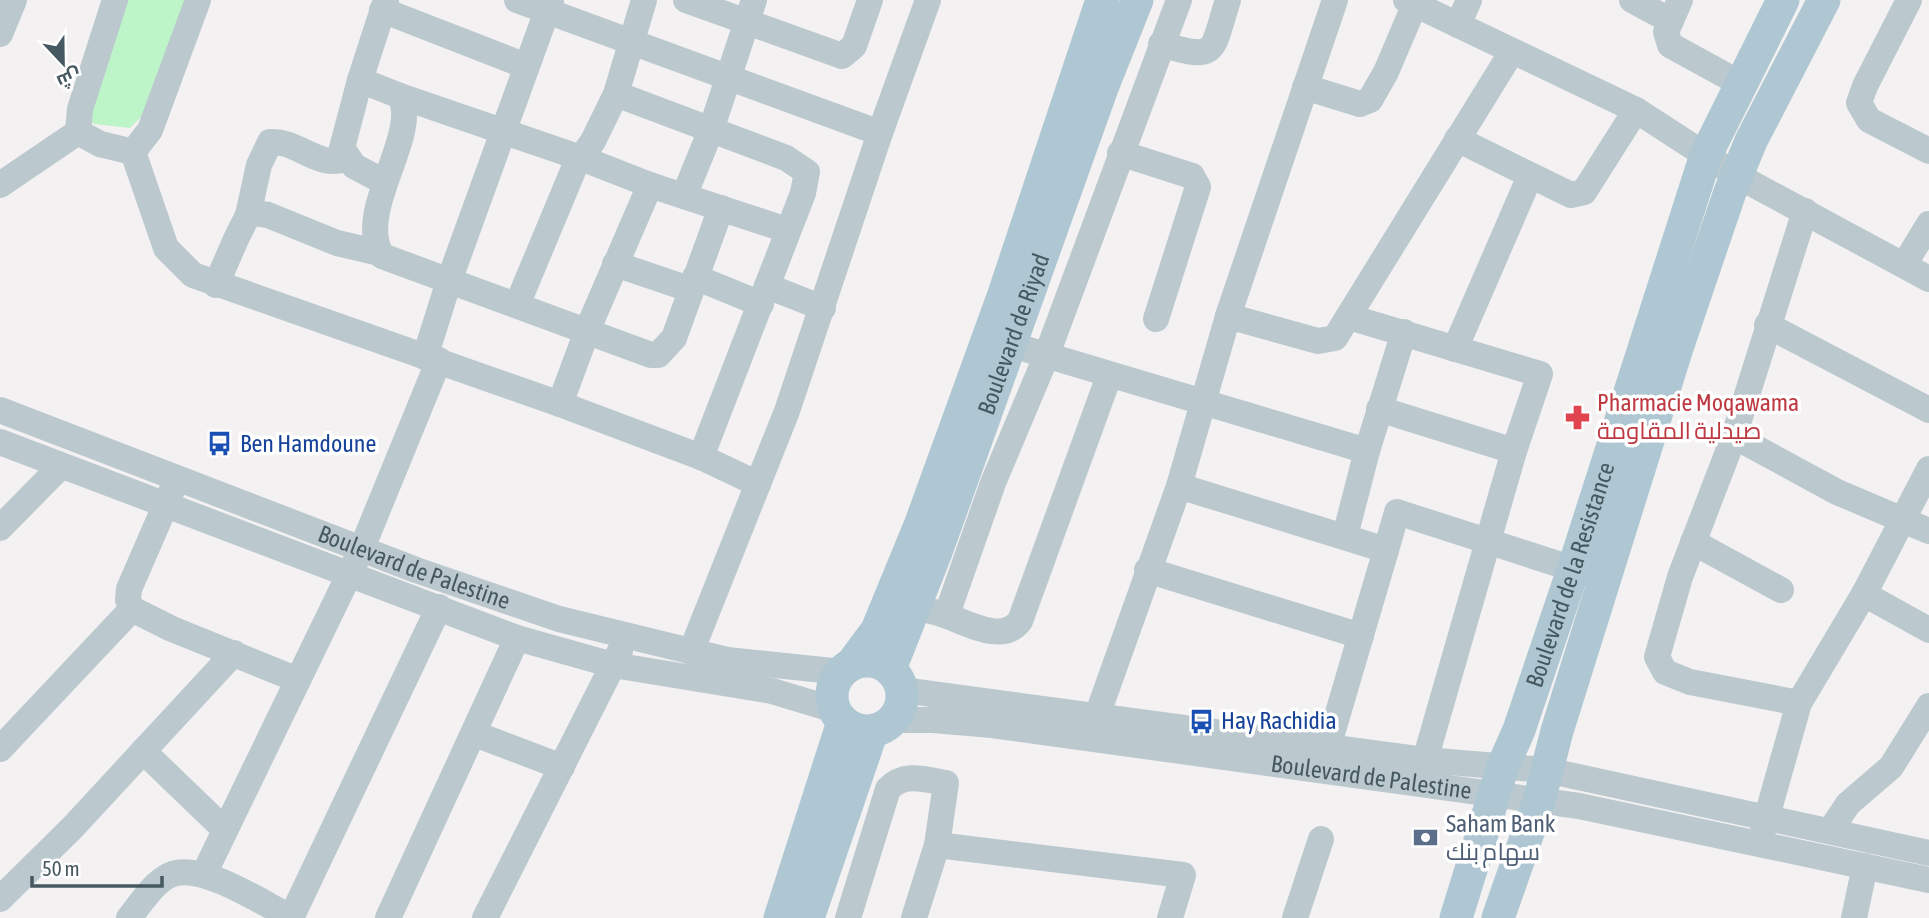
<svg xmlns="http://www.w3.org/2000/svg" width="1929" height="918" font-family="'Asap Condensed',Cairo,sans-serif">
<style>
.green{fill:#bdf4c8}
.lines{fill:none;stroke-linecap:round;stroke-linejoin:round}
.minor{stroke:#bbc9cf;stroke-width:26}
.major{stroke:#aec7d2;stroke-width:33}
.labels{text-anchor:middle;stroke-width:7;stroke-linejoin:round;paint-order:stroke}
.street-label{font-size:24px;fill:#475960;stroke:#fff}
.health-label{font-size:24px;fill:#be3a42;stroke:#fff;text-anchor:start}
.transit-label{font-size:24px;fill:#164399;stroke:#fff;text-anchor:start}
.service-label{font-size:24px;fill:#4e5e75;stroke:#fff;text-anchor:start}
</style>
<rect width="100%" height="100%" fill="#f3f1f1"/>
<polygon class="green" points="118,0 188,0 145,113 130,128 94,124 80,111"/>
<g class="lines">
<g class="minor">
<path d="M386 0 360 80 400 96C421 135 354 211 382 256L651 355H658L674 338 721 208"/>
<polyline points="517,0 880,133"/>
<polyline points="686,0 842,56 854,46 870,0"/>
<polyline points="1406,0 1636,110 1736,175 1929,279"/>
<polyline points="1632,0 1671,21"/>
<polyline points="1680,0 1666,32 1670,45 1741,84"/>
<polyline points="1909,0 1865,86 1859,103 1869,120 1929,151"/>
<polyline points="382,10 526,66"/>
<polyline points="1458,25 1469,0"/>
<polyline points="0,34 14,0"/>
<path d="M1161 44C1219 62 1211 52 1228 0"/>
<polyline points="360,80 342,148 354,166 384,182"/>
<polyline points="1305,87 1360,104 1370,100 1386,72 1415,4"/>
<polyline points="616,94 786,158 807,172 803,193 701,457"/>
<polyline points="400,96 581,158 650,185 787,230"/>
<polyline points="78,132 100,144 133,152"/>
<polyline points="1457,139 1571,195 1584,192 1636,110"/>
<polyline points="133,152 166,248 193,275 560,404 701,457 758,484"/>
<polyline points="133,152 150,130 198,0"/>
<polyline points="1120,153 1192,176 1198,187 1156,319"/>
<polyline points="0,185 78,132 80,109 115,0"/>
<polyline points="684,196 711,130 754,0"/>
<path d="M248 215 259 165 270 142C298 140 317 169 347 159"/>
<polyline points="615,264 689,289"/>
<polyline points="1904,265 1929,224"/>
<polyline points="695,277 761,304"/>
<polyline points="216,285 236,239 248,215 253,213 268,215 337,243 380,253"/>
<polyline points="767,286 823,308"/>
<polyline points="517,305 575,166 593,141 616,94 644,0"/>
<polyline points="1228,316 1318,341 1335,338 1511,53"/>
<polyline points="1349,317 1540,374 1514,451 1425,760"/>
<polyline points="1767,325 1929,410"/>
<polyline points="992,339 1367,451 1345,536"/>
<polyline points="1455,349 1530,176"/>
<polyline points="425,357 449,281 551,0"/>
<polyline points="560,404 587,331 650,185"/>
<polyline points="1379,409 1514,451"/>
<path id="s1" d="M0 410 416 570 559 619 727 660 842 672"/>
<polyline points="1734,436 1837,492 1929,531"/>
<polyline points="0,442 517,638 613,665 772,691 835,710"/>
<polyline points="1367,451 1404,332"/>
<polyline points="1179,486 1386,550 1397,512 1592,575"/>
<polyline points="172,490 129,589 128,600 132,609 172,629 298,680"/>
<polyline points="0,528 61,466"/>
<polyline points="1693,542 1781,590"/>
<polyline points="1147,570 1361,636"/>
<polyline points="1864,594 1929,630"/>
<path d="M930 611C957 615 999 648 1020 621L1109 376"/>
<polyline points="947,614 993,483 1046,357 1179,0"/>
<polyline points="691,652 787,411 880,133 928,0"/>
<polyline points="902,690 1425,760 1546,770 1929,853"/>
<polyline points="1799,703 1690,682 1665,672 1657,657 1680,577 1734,436 1805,211"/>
<path id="s2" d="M892 720H933L992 725 1579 806 1929 880"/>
<polyline points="1092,730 1179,486 1228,316 1335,0"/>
<polyline points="475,734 562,767"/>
<polyline points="1328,747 1386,550"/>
<polyline points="0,749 132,609"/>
<polyline points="143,751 225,830"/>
<polyline points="1830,831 1848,804 1891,767 1929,706"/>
<polyline points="1762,834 1799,703 1864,594 1929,469"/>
<polyline points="937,845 1183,875 1170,918"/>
<polyline points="204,874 362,548 439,360"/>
<polyline points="0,899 73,827 234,653"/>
<path d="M129 918C141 903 153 883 170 875 200 861 264 904 292 918"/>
<polyline points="291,918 439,607"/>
<polyline points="388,918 517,638"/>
<polyline points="485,918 620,651"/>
<path d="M848 918 888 789C904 772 924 779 946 783L937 845 914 918"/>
<polyline points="1295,918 1321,839"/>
<polyline points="1854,918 1865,866"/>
</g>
<g class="major">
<circle cx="867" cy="696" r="35"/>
<polyline points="851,665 877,630 921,523 1004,294 1102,0"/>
<path id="s3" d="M890 669 936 552 1102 88 1137 0"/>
<polyline points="780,918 843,722"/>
<polyline points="808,918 872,731"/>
<path id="s4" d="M1456 918 1503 766 1519 730 1573 570 1706 155 1783 0"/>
<polyline points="1498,918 1539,801 1557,731 1676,351 1730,192 1751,141 1824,0"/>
</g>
</g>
<defs>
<symbol id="pharmacy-bare" viewBox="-9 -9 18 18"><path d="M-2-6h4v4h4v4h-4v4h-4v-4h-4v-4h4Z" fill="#e0444e" stroke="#fff" stroke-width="2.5" paint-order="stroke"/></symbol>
<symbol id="bus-bare" viewBox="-9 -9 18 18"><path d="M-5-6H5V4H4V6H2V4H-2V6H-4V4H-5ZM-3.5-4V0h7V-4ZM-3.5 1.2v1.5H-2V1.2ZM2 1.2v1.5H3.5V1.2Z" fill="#1a4fb4" stroke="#fff" stroke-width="2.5" paint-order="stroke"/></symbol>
<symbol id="bank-bare" viewBox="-9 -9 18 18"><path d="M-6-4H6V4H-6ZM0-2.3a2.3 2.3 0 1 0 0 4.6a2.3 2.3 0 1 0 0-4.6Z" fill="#5c6f8a" stroke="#fff" stroke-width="2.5" paint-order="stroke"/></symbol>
</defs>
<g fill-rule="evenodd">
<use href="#pharmacy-bare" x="1560" y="400" width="35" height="35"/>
<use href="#bus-bare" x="202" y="426" width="35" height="35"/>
<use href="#bus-bare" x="1184" y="704" width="35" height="35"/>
<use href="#bank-bare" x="1408" y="820" width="35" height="35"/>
</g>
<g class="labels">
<g class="street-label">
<text dy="8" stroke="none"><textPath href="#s3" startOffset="357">Boulevard de Riyad</textPath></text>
<text dy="8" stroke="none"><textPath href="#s1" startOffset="443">Boulevard de Palestine</textPath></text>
<text dy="8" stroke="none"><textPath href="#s4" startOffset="362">Boulevard de la Resistance</textPath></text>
<text dy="8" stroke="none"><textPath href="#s2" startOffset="483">Boulevard de Palestine</textPath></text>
</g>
<g class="health-label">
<text x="1597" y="411">Pharmacie Moqawama<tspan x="1597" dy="28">صيدلية المقاومة</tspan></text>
</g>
<g class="transit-label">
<text x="240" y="452">Ben Hamdoune</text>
<text x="1221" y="729">Hay Rachidia</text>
</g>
<g class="service-label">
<text x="1446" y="832">Saham Bank<tspan x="1446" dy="28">سهام بنك</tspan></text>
</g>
</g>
<g transform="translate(63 63) rotate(158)" stroke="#ffffff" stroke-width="5" paint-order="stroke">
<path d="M0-5L12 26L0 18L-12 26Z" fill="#475960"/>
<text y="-10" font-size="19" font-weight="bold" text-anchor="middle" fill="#475960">ش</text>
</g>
<path d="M32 876v10h130v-10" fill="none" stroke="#475960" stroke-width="3.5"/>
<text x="42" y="876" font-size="21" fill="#475960" stroke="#ffffff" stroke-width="5" paint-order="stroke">50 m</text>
</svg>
